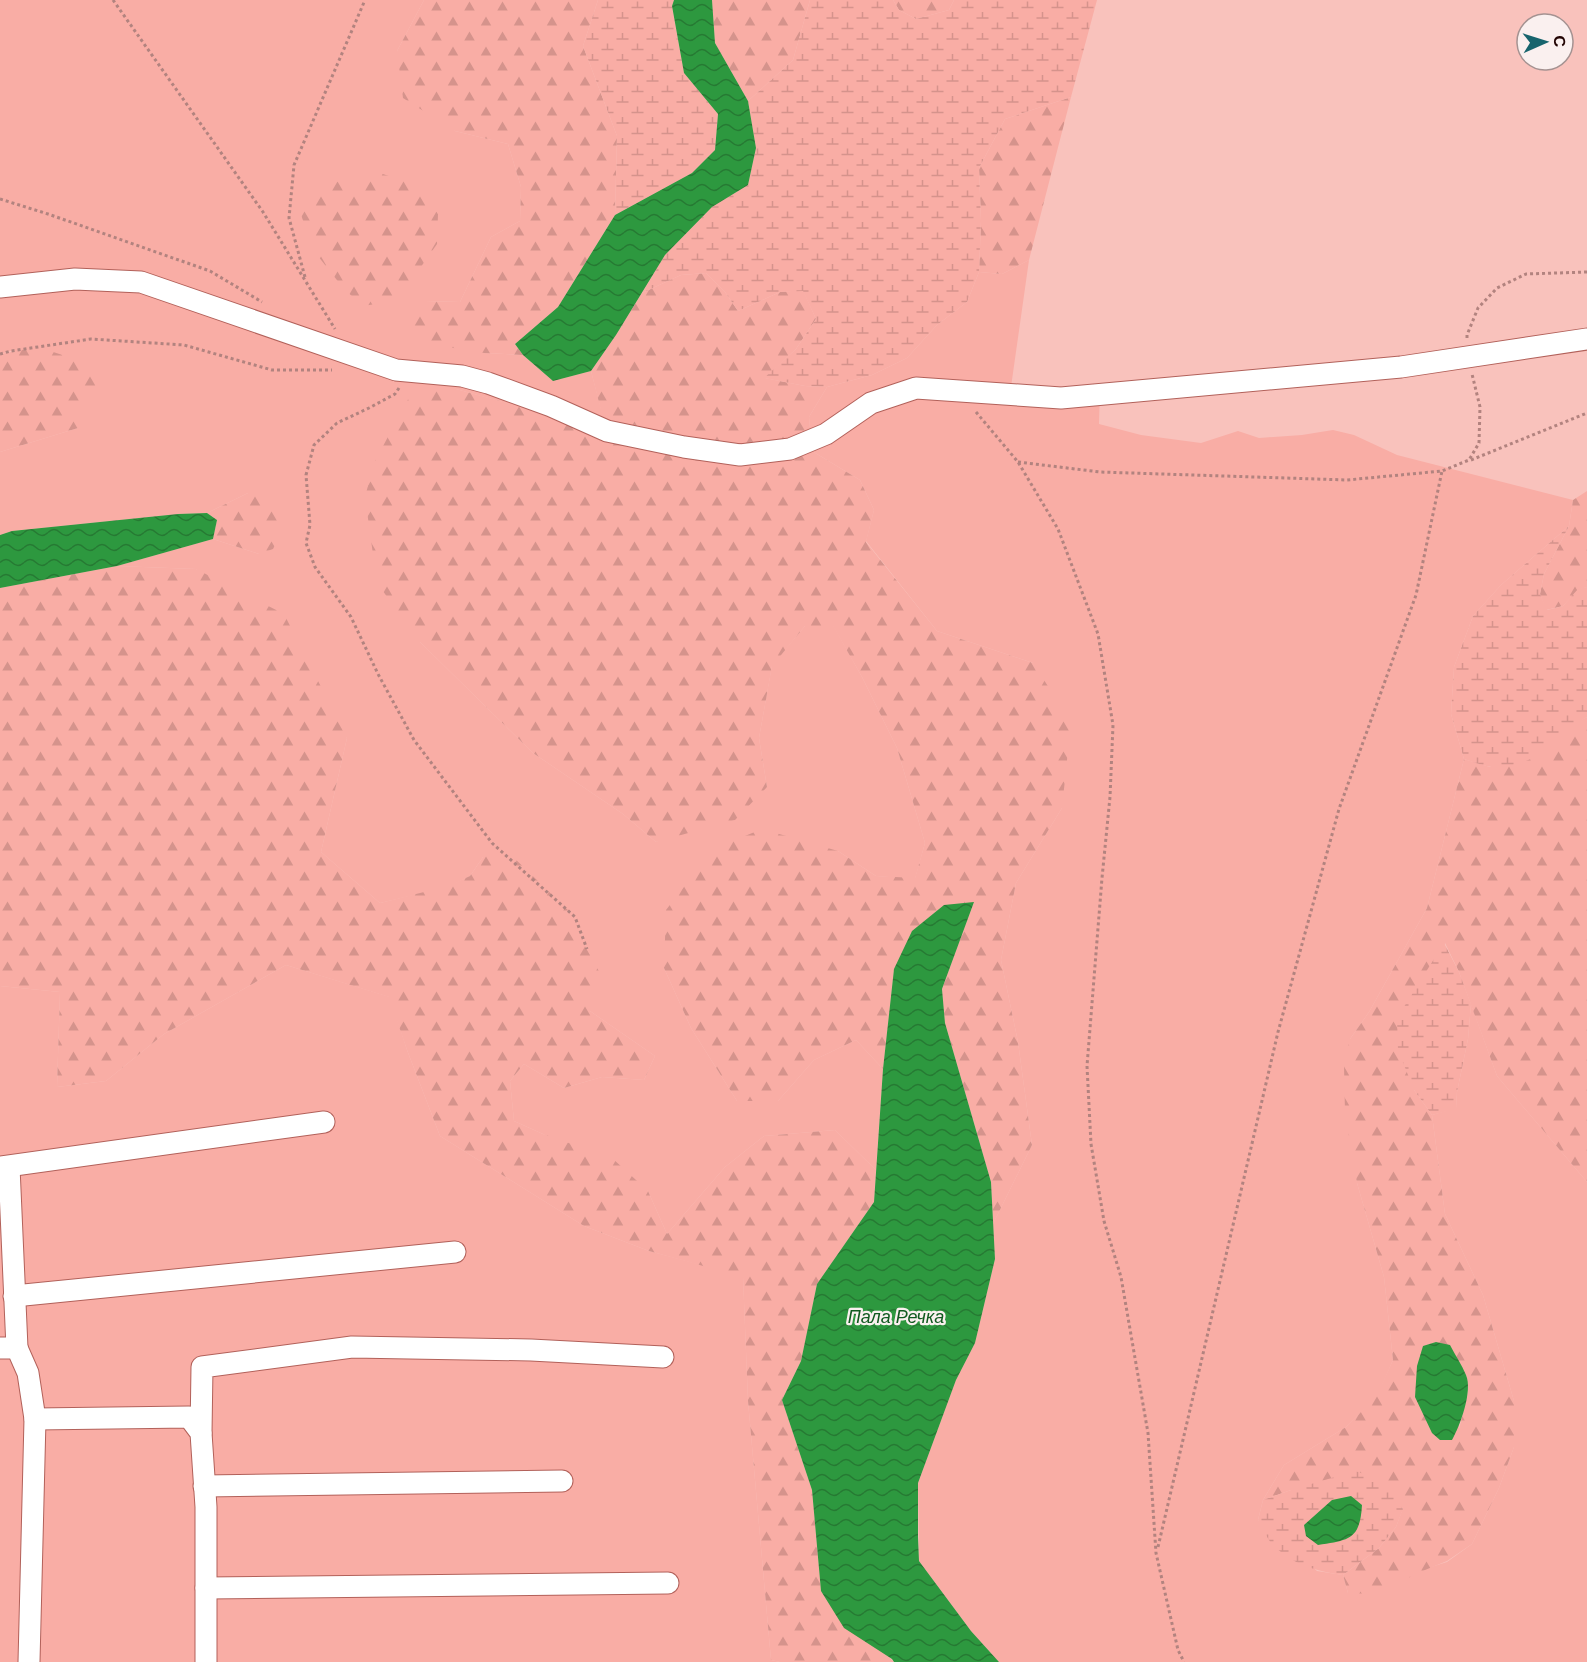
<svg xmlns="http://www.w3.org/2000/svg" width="1587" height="1662" font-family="'DM Sans',sans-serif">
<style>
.green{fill:#f9ada5}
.forest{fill:url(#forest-firs);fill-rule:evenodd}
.wetland{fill:url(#wetland-marsh)}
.water{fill:url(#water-waves)}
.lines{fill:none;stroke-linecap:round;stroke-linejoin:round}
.minor-casing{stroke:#b2615a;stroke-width:23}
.path{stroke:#b2837f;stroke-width:3;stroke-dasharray:3 3;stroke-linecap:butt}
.minor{stroke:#fff;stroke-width:21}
.labels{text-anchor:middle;stroke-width:4.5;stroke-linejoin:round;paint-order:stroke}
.water-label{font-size:18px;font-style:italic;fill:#115a20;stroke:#faf0ef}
</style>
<defs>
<pattern id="forest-firs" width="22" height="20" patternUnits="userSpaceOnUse" patternTransform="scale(1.5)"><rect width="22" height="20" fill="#f9ada5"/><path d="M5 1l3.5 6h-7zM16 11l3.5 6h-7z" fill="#d5938c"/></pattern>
<pattern id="wetland-marsh" width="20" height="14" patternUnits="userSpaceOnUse" patternTransform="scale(1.5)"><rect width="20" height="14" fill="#f9ada5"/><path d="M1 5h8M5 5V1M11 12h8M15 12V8" fill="none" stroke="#d5938c"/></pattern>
<pattern id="water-waves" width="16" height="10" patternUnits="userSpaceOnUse" patternTransform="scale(1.5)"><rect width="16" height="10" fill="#2d983f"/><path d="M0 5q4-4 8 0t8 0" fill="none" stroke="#267a33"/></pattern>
</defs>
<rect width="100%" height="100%" fill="#f9c2bc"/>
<g class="green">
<polygon points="0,0 424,0 397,51 455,131 508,144 521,187 520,221 491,237 460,302 426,301 484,353 523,355 553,381 591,371 607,431 456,389 420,642 533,753 623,814 656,842 767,787 759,738 772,665 805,626 833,625 862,677 897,748 925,843 915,879 876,876 838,851 664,968 691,1028 737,1101 778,1101 814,1060 856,1040 883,1069 876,1170 835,1130 764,1136 725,1167 667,1234 648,1191 543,1134 514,1121 510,1081 524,1064 564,1088 602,1077 644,1080 655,1056 590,1011 587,949 575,917 483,857 470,876 448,887 380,903 321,852 347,738 196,569 117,566 213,539 259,554 248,493 207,513 178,514 12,531 0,535 0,452 78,428 11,351 0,354"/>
<polygon points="1029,260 1010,394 1100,387 1099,424 1141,435 1201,443 1238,431 1259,438 1302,435 1333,430 1354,435 1397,455 1573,500 1569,526 1501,585 1473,616 1454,667 1451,714 1464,759 1427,908 1369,1012 1350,1039 1357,1183 1384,1277 1393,1360 1377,1397 1346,1427 1284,1465 1263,1500 1258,1520 1317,1571 1343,1575 1348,1593 1447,1562 1472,1544 1499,1488 1514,1447 1514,1401 1483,1295 1445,1214 1432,1115 1456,1108 1457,1092 1468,1039 1471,1004 1497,1076 1587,1182 1587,1662 999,1662 971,1631 919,1561 918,1483 956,1380 975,1343 995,1259 993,1224 1032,1145 1018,1042 1001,960 1016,883 1062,808 1033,663 937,631 866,541 874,510 860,480 812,451 809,417 827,387 872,375 907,358 937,325 967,302 979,272 1002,274"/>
<polygon points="286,965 390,997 407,1050 440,1136 584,1226 649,1251 743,1276 748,1401 771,1660 780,1662 0,1662 0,986 60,992 57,1087 106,1081 164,1034"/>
</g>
<g class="forest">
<polygon points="424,0 598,0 583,46 617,136 615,215 558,307 515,344 523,355 484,353 429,344 406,327 426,301 460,302 491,237 520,221 521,187 508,144 455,131 403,98 397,51"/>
<polygon points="712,0 810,0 793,60 748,101 715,43"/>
<polygon points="893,0 954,0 949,10 916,19 899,10"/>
<polygon points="1071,97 1029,260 1002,274 979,272 981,221 979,168 1005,119"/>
<polygon points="380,173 418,186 438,214 437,244 411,281 394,301 363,306 344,289 314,251 300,212 313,192 341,180"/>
<polygon points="706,273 725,292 738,311 780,292 803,290 816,319 796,349 765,378 805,386 827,387 809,417 812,451 860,480 874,510 866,542 937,631 1033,663 1071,722 1062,808 1016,883 1001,960 1018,1042 1032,1145 993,1224 991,1182 945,1023 942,989 974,902 894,969 883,1069 856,1040 814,1060 778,1101 737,1101 691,1028 664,968 666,910 713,849 762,829 838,851 876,876 915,878 925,843 897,748 862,677 833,626 805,626 772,666 759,738 767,787 735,820 656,842 623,814 533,753 420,642 377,583 365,497 374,463 413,390 456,389 606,430 591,371 616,335 642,293 681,275"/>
<polygon points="38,347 96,366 97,389 78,428 0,452 0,354"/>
<polygon points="1587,491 1587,587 1578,590 1563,606 1546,610 1540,594 1544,574 1569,526 1573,500"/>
<polygon points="248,493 269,496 283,529 273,549 259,554 213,539 217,520 207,513"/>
<polygon points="117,566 196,569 284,614 347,738 321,852 380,903 448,886 470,876 483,857 507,851 575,917 587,949 604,981 590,1011 655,1056 644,1080 602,1077 564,1088 524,1064 510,1081 514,1121 543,1134 612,1158 648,1191 667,1234 725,1167 764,1136 835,1130 876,1170 874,1202 817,1284 801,1361 782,1400 812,1490 821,1591 894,1662 780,1662 771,1660 748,1401 743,1277 649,1251 584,1226 440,1136 407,1050 389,997 286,965 164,1034 106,1081 57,1087 60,992 0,986 0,588"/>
<path d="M1587 717V1182L1497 1076 1459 972 1445 943 1414 1090 1432 1115 1445 1214 1483 1295 1514 1401V1447L1499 1488 1472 1544 1447 1561 1425 1570 1374 1594 1348 1593 1343 1575 1379 1548 1396 1527 1403 1508 1291 1490 1263 1500 1284 1465 1346 1427 1376 1397 1393 1360 1384 1277 1357 1183 1345 1113 1344 1065 1350 1039 1369 1012 1427 908 1464 759 1490 767ZM1460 1365 1467 1377 1468 1393 1459 1429Z"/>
</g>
<g class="wetland">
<polygon points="598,0 674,0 672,7 684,73 718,114 715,150 692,173 615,215 617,136 583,46"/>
<polygon points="810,0 893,0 899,10 916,19 949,10 954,0 1097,0 1071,97 1005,119 979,168 981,221 979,272 967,302 937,325 907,358 872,375 827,387 805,386 764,378 796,349 816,319 803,291 780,292 738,311 725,292 706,273 681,275 642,293 665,255 712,207 748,185 756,148 748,101 793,60"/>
<path d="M1569 526 1544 574 1540 594 1547 610 1563 606 1578 589 1587 587V717L1582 720C1552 746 1534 767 1492 767 1483 766 1473 762 1464 759L1451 714 1454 667 1473 616 1501 585Z"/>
<polygon points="1444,943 1459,972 1471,1004 1468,1039 1457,1092 1456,1109 1432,1115 1414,1090 1398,1050 1397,1018"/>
<path d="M1355 1471 1380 1479 1403 1509 1396 1527 1379 1548 1343 1575C1316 1571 1293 1565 1273 1545 1267 1539 1263 1528 1258 1520L1263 1500 1291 1490Z"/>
</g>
<g class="water">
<polygon points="674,0 712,0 715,43 748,101 756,148 748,185 712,207 665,255 616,335 591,371 553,381 523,355 515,344 558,307 615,215 692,173 715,150 718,114 684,73 672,6"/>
<polygon points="207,513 217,520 213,539 117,566 0,588 0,535 12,531 178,514"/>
<polygon points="974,902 942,989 945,1023 991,1182 995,1259 975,1343 956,1380 918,1483 918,1537 919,1561 971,1631 999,1662 894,1662 892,1659 844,1628 821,1591 812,1490 782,1400 801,1361 817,1284 874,1202 883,1069 894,969 912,931 944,905"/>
<path d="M1436 1342 1450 1345C1455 1355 1462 1365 1466 1375 1473 1391 1460 1426 1452 1440H1440L1432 1433 1415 1397 1417 1366 1423 1346Z"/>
<path d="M1351 1496 1362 1505C1360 1540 1349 1540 1318 1545L1306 1536 1304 1525 1332 1500Z"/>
</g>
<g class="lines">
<defs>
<g id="minor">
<polyline points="0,287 75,279 141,282 396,370 462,376 488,383 551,406 607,431 684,447 740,455 790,449 826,434 871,403 916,388 1061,398 1401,367 1587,339"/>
<polyline points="0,1167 324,1122"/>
<polyline points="9,1167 17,1348"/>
<polyline points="14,1296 455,1252"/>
<polyline points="0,1348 17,1348 28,1373 35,1419 189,1417 201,1433 206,1507 206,1662"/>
<polyline points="201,1433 202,1367 352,1347 531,1350 663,1357"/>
<polyline points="204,1486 562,1481"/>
<polyline points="206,1588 668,1583"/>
<polyline points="29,1662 35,1419"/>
</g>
</defs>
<use href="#minor" class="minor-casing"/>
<g class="path">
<polyline points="113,0 263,212 335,329"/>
<polyline points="0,199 48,214 210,271 262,302"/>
<polyline points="305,277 289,218 294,165 365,0"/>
<polyline points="1467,338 1467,335 1478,308 1497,288 1526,274 1587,272"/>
<polyline points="0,354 11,351 91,339 184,345 272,370 332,370"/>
<polyline points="399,388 395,394 369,408 337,423 314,445 306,475 310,525 306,543 315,567 351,617 378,674 414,740 492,843 575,917 587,949"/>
<polyline points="976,412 1018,462 1058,529 1098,634 1113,725 1110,797 1102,878 1087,1066 1091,1144 1104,1221 1121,1277 1135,1358 1148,1433 1156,1553 1178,1650 1184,1662"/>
<polyline points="1471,460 1587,413"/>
<polyline points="1018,462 1100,472 1347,480 1442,471 1469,460 1479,443 1480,407 1472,374"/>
<polyline points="1158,1547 1278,1032 1339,809 1416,595 1442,471"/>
</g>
<use href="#minor" class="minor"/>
</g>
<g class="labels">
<g class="water-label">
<text x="896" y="1323">Пала Речка</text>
</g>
</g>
<g transform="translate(1545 42) rotate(87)"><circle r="28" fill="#faf0ef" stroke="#a49291" stroke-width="1.5"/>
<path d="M0-4.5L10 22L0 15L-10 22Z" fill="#17646d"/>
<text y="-9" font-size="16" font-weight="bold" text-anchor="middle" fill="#230504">С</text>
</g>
</svg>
